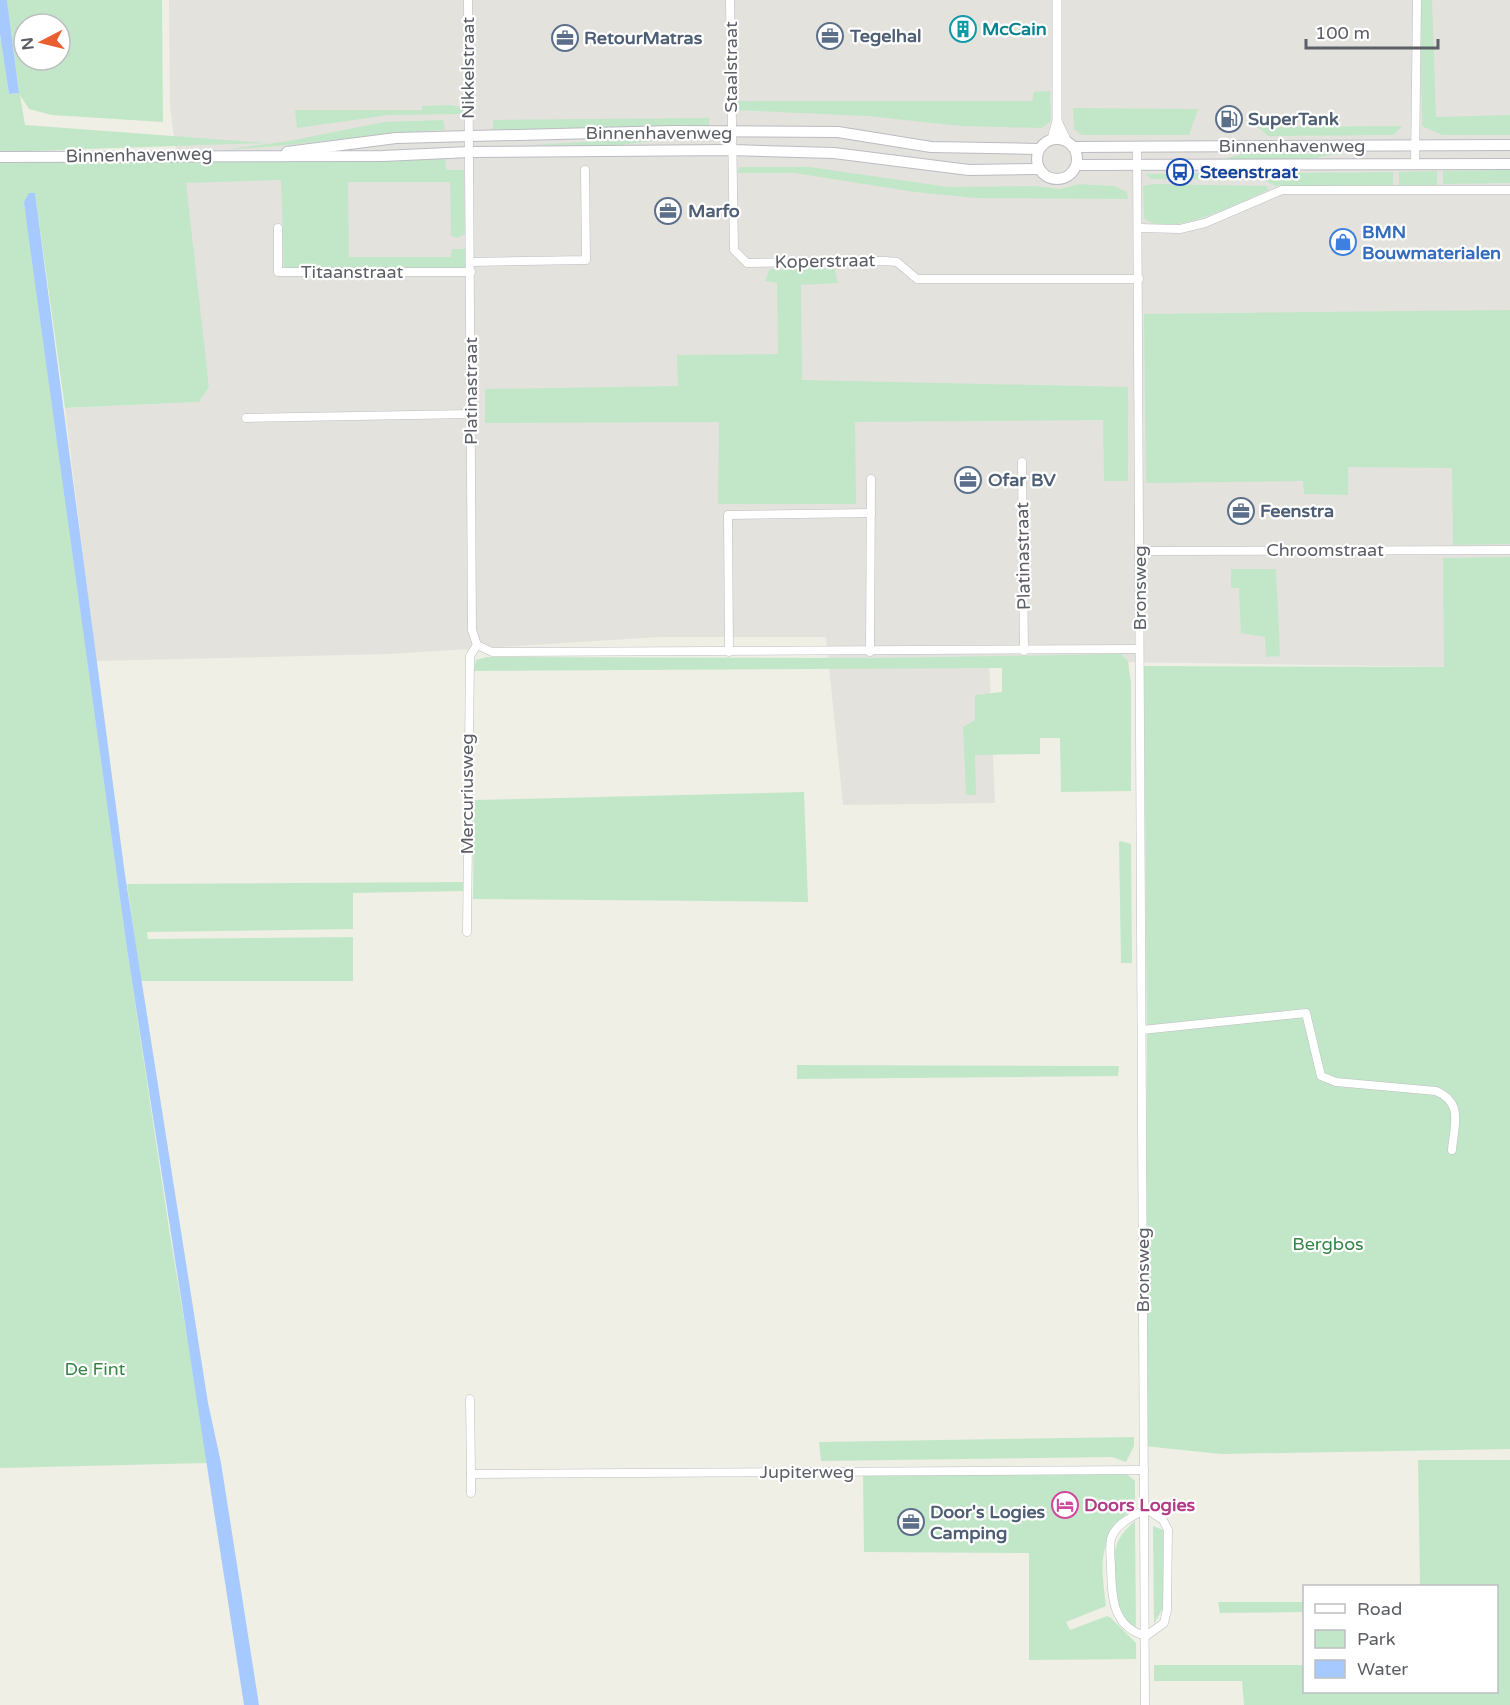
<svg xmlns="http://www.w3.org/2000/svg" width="1510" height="1705" font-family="'Varela Round',sans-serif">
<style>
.industrial{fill:#e3e2dd}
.green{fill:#c2e7c8;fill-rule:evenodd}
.water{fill:#a6c9ff}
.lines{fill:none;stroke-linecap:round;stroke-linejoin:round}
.minor-casing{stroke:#bdbec4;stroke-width:9}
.tertiary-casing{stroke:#bdbec4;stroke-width:10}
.secondary-casing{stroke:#bbbcc3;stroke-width:12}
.minor{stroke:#fff;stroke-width:8}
.tertiary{stroke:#fff;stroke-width:9}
.secondary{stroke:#fff;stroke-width:10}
.labels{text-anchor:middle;stroke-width:4.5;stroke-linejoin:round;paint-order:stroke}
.culture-label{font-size:18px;font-weight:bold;fill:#0d838f;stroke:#fff;text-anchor:start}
.service-label{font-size:18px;font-weight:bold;fill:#4e5e75;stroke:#fff;text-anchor:start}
.street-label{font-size:18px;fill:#5d5f66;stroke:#fff}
.transit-label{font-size:18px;font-weight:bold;fill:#164399;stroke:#fff;text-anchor:start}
.shop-label{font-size:18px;font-weight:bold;fill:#366cbe;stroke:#fff;text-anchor:start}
.park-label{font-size:18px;fill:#358546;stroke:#fff}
.hotel-label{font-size:18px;font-weight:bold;fill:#b23c85;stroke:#fff;text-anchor:start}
</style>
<rect width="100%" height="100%" fill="#efefe5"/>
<polygon class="industrial" points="169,0 1510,0 1510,668 989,660 995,803 843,805 826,637 659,637 390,654 96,661 65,408 199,402 209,387 170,107"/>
<g class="green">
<path d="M7 0H162L163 122 52 115 29 109 20 95 25 125 266 143 0 152V34L9 94 19 93ZM24 24H60V60H24Z"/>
<polygon points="1420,0 1432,0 1436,117 1510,115 1510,135 1442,135 1422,126"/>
<polygon points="1050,91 1051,121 1042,128 961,126 867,116 735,110 735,101 1032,101 1034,92"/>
<polygon points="450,105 462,107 464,114 389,115 297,128 295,110 422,110 422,106"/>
<polygon points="1073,108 1198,109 1189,135 1082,135 1074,129"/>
<polygon points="709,118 709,127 493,131 493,120"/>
<path d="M443 120 445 130C373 132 302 147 229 149L289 141 384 122Z"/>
<polygon points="1402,126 1394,135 1268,136 1258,127"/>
<polygon points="618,140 652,141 612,146 532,145"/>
<polygon points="1242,154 1337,154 1297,161 1221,160"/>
<polygon points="445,156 446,170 464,170 465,234 457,238 451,236 450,182 348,182 349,257 450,257 452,249 465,249 465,268 284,269 281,180 186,183 209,387 199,402 65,408 35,193 24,202 127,949 169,1229 208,1463 0,1468 0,162"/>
<polygon points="740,167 810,167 948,187 1034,186 1061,189 1079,184 1114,186 1127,192 1128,199 976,198 915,192 794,173 737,173"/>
<polygon points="1510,170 1510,183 1443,184 1443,171"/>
<polygon points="1437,171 1437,185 1399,185 1399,172"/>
<polygon points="1393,172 1393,185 1276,186 1263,180 1151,179 1145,174"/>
<path d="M1154 184 1266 186 1269 190C1242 201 1168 241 1144 218L1143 186Z"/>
<polygon points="834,267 838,283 801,285 802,380 1128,387 1128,481 1104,481 1103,420 855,422 856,504 718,504 719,422 485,423 485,389 678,386 677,355 778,354 777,283 765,281 770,269"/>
<polygon points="1510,310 1510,544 1453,545 1452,468 1348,467 1348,495 1304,494 1303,481 1146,483 1144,314"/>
<polygon points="1510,557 1510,1449 1221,1454 1144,1446 1147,1066 1144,666 1444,667 1443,558"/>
<polygon points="1231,569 1276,569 1280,656 1266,657 1265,637 1241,633 1239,588 1231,588"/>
<polygon points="1121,654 1128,661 1131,683 1131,791 1061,792 1060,738 1040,738 1040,754 975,755 976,795 966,795 963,727 975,720 975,695 1002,692 1002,668 474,671 476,660 487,657 875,658"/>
<polygon points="804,792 808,902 473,899 474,800"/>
<polygon points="1121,841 1131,844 1132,963 1121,963 1119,842"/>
<polygon points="465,882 464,891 353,893 353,929 147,932 148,939 353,937 353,981 141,981 127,884"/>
<polygon points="797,1065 1119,1066 1118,1076 797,1079"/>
<polygon points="1134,1437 1134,1446 1126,1462 1112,1457 821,1461 819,1442"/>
<polygon points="1418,1460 1510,1460 1510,1705 1244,1705 1242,1681 1154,1681 1154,1665 1304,1665 1304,1692 1496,1692 1496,1586 1420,1586"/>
<path d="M1115 1473 1128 1475 1135 1481V1506C1098 1538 1100 1559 1106 1606L1066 1622 1070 1630 1107 1616 1111 1618 1136 1643V1659L1029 1660V1553L864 1552 863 1476Z"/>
<path d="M1135 1521 1136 1630C1132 1626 1126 1621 1123 1616 1112 1600 1111 1566 1116 1547 1119 1536 1127 1528 1135 1521Z"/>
<polygon points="1153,1526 1163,1530 1164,1606 1154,1624"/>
<polygon points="1218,1602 1304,1602 1304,1612 1220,1613"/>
</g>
<g class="water">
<polygon points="0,0 7,0 19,93 9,94 0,34"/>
<polygon points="29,193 35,193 125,875 208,1403 221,1463 259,1705 244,1705 127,949 28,233 24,202"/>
</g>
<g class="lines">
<defs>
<g id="minor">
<polyline points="468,0 472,630 477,645 492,652 1139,649"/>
<polyline points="730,0 734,250 747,263 885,261 897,262 917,279 1139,279"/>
<polyline points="1137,147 1145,1705"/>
<polyline points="1415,164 1417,0"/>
<polyline points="278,228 278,272 471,272"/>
<polyline points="1139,228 1180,229 1205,223 1282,190 1510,190"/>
<polyline points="471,262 586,260 585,170"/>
<polyline points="246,418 471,414"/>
<polyline points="1022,462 1024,651"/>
<polyline points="1140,551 1510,550"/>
<polyline points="729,652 728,515 871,513"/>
<polyline points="870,652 871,479"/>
<polyline points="467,932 470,656 477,645"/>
<path d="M1142 1030 1306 1013 1321 1076 1336 1082 1436 1091C1464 1103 1454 1125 1452 1150"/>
<polyline points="470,1399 471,1474 1144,1470"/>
<polyline points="471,1474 471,1493"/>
<path d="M1146 1509 1163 1520 1168 1530 1167 1610 1164 1623 1146 1636C1112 1627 1112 1597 1111 1568 1111 1559 1109 1548 1111 1539 1115 1524 1133 1516 1146 1509Z"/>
</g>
<g id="tertiary">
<polyline points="1057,121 1066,140"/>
<polyline points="1052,139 1057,121 1057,0"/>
</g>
<g id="secondary">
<circle cx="1057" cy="159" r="20"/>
<polyline points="1075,147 1510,145"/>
<polyline points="287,152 396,138 673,131 838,132 931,147 1039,149"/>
<polyline points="0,157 383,156 469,152 731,150 834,153 969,170 1039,169"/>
<polyline points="1077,165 1510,164"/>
</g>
</defs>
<use href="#minor" class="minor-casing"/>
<use href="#tertiary" class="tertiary-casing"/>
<use href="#secondary" class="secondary-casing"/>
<use href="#minor" class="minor"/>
<use href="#tertiary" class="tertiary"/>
<use href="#secondary" class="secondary"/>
</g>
<defs>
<symbol id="building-ring" viewBox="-11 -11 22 22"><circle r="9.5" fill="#fff" stroke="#0f9aa8" stroke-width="1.5"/><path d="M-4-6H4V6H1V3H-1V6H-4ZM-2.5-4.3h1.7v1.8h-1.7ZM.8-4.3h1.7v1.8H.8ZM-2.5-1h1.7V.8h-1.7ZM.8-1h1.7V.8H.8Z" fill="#0f9aa8"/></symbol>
<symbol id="office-ring" viewBox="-11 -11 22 22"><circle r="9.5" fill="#fff" stroke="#5c6f8a" stroke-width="1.5"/><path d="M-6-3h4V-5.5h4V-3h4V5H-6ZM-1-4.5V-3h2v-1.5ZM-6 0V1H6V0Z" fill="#5c6f8a"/></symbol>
<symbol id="fuel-ring" viewBox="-11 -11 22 22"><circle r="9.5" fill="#fff" stroke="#5c6f8a" stroke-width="1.5"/><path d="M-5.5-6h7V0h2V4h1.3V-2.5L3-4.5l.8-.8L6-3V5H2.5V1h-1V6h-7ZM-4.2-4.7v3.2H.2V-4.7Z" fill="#5c6f8a"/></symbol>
<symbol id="bus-ring" viewBox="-11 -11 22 22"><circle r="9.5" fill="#fff" stroke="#1a4fb4" stroke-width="1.5"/><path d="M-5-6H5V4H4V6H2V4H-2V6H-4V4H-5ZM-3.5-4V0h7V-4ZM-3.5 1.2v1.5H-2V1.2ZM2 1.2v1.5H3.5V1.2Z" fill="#1a4fb4"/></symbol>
<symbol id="shop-ring" viewBox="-11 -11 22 22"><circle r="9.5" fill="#fff" stroke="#3f7fe0" stroke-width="1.5"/><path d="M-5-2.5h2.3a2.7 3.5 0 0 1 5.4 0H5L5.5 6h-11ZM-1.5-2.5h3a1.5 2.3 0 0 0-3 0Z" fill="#3f7fe0"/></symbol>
<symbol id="hotel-ring" viewBox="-11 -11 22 22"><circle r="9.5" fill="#fff" stroke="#d1479c" stroke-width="1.5"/><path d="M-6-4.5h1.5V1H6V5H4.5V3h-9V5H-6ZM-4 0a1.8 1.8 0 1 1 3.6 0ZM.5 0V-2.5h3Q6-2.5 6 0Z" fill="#d1479c"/></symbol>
</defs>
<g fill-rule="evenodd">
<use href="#building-ring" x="948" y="14" width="30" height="30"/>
<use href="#office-ring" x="815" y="21" width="30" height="30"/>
<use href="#office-ring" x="550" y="23" width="30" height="30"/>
<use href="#fuel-ring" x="1214" y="104" width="30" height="30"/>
<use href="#bus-ring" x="1165" y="157" width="30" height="30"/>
<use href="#office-ring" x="653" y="196" width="30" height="30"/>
<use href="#shop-ring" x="1328" y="227" width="30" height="30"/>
<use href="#office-ring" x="953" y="465" width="30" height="30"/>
<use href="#office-ring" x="1226" y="496" width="30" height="30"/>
<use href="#hotel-ring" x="1050" y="1490" width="30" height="30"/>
<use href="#office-ring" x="896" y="1507" width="30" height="30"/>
</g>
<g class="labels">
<g class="culture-label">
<text x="982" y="35">McCain</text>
</g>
<g class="service-label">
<text x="850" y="42">Tegelhal</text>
<text x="584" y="44">RetourMatras</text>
<text x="1248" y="125">SuperTank</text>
<text x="688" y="217">Marfo</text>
<text x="988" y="486">Ofar BV</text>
<text x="1260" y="517">Feenstra</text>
<text x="930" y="1518">Door's Logies<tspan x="930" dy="21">Camping</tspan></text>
</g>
<g class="street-label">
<text transform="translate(731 67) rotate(-90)" y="6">Staalstraat</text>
<text transform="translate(468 68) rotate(-90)" y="6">Nikkelstraat</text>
<text x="659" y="139">Binnenhavenweg</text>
<text x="1292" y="152">Binnenhavenweg</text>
<text transform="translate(139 155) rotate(-1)" y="6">Binnenhavenweg</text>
<text transform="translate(825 261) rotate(-1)" y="6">Koperstraat</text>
<text x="352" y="278">Titaanstraat</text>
<text transform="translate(471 391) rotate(-90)" y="6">Platinastraat</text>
<text x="1325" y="556">Chroomstraat</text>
<text transform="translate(1023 556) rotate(-91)" y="6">Platinastraat</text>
<text transform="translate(1140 588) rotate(-90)" y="6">Bronsweg</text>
<text transform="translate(467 794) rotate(-90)" y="6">Mercuriusweg</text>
<text transform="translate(1143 1270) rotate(-90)" y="6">Bronsweg</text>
<text x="807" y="1478">Jupiterweg</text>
</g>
<g class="transit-label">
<text x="1200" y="178">Steenstraat</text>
</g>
<g class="shop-label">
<text x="1362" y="238">BMN<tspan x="1362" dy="21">Bouwmaterialen</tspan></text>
</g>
<g class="park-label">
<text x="1328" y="1250">Bergbos</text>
<text x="95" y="1375">De Fint</text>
</g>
<g class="hotel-label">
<text x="1084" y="1511">Doors Logies</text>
</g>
</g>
<rect x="1303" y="1585" width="195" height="108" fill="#ffffff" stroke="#bebfc2" stroke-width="1.5"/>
<rect x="1315" y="1604" width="30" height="9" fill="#ffffff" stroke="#bebfc2" stroke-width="1.5"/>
<text x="1357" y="1615" font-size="18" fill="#5d5f66">Road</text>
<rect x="1315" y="1630" width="30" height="18" fill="#c2e7c8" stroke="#bebfc2" stroke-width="1.5"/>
<text x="1357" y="1645" font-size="18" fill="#5d5f66">Park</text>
<rect x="1315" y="1660" width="30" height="18" fill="#a6c9ff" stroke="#bebfc2" stroke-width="1.5"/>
<text x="1357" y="1675" font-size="18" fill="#5d5f66">Water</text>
<g transform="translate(42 42) rotate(263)"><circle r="28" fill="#ffffff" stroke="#bebfc2" stroke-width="1.5"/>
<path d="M0-4.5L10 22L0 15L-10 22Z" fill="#ea5f31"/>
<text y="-9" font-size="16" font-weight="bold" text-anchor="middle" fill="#5d5f66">N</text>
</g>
<path d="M1306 39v9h132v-9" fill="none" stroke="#5d5f66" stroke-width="3"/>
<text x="1315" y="39" font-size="18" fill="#5d5f66" stroke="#ffffff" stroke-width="4.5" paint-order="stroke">100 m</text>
</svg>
